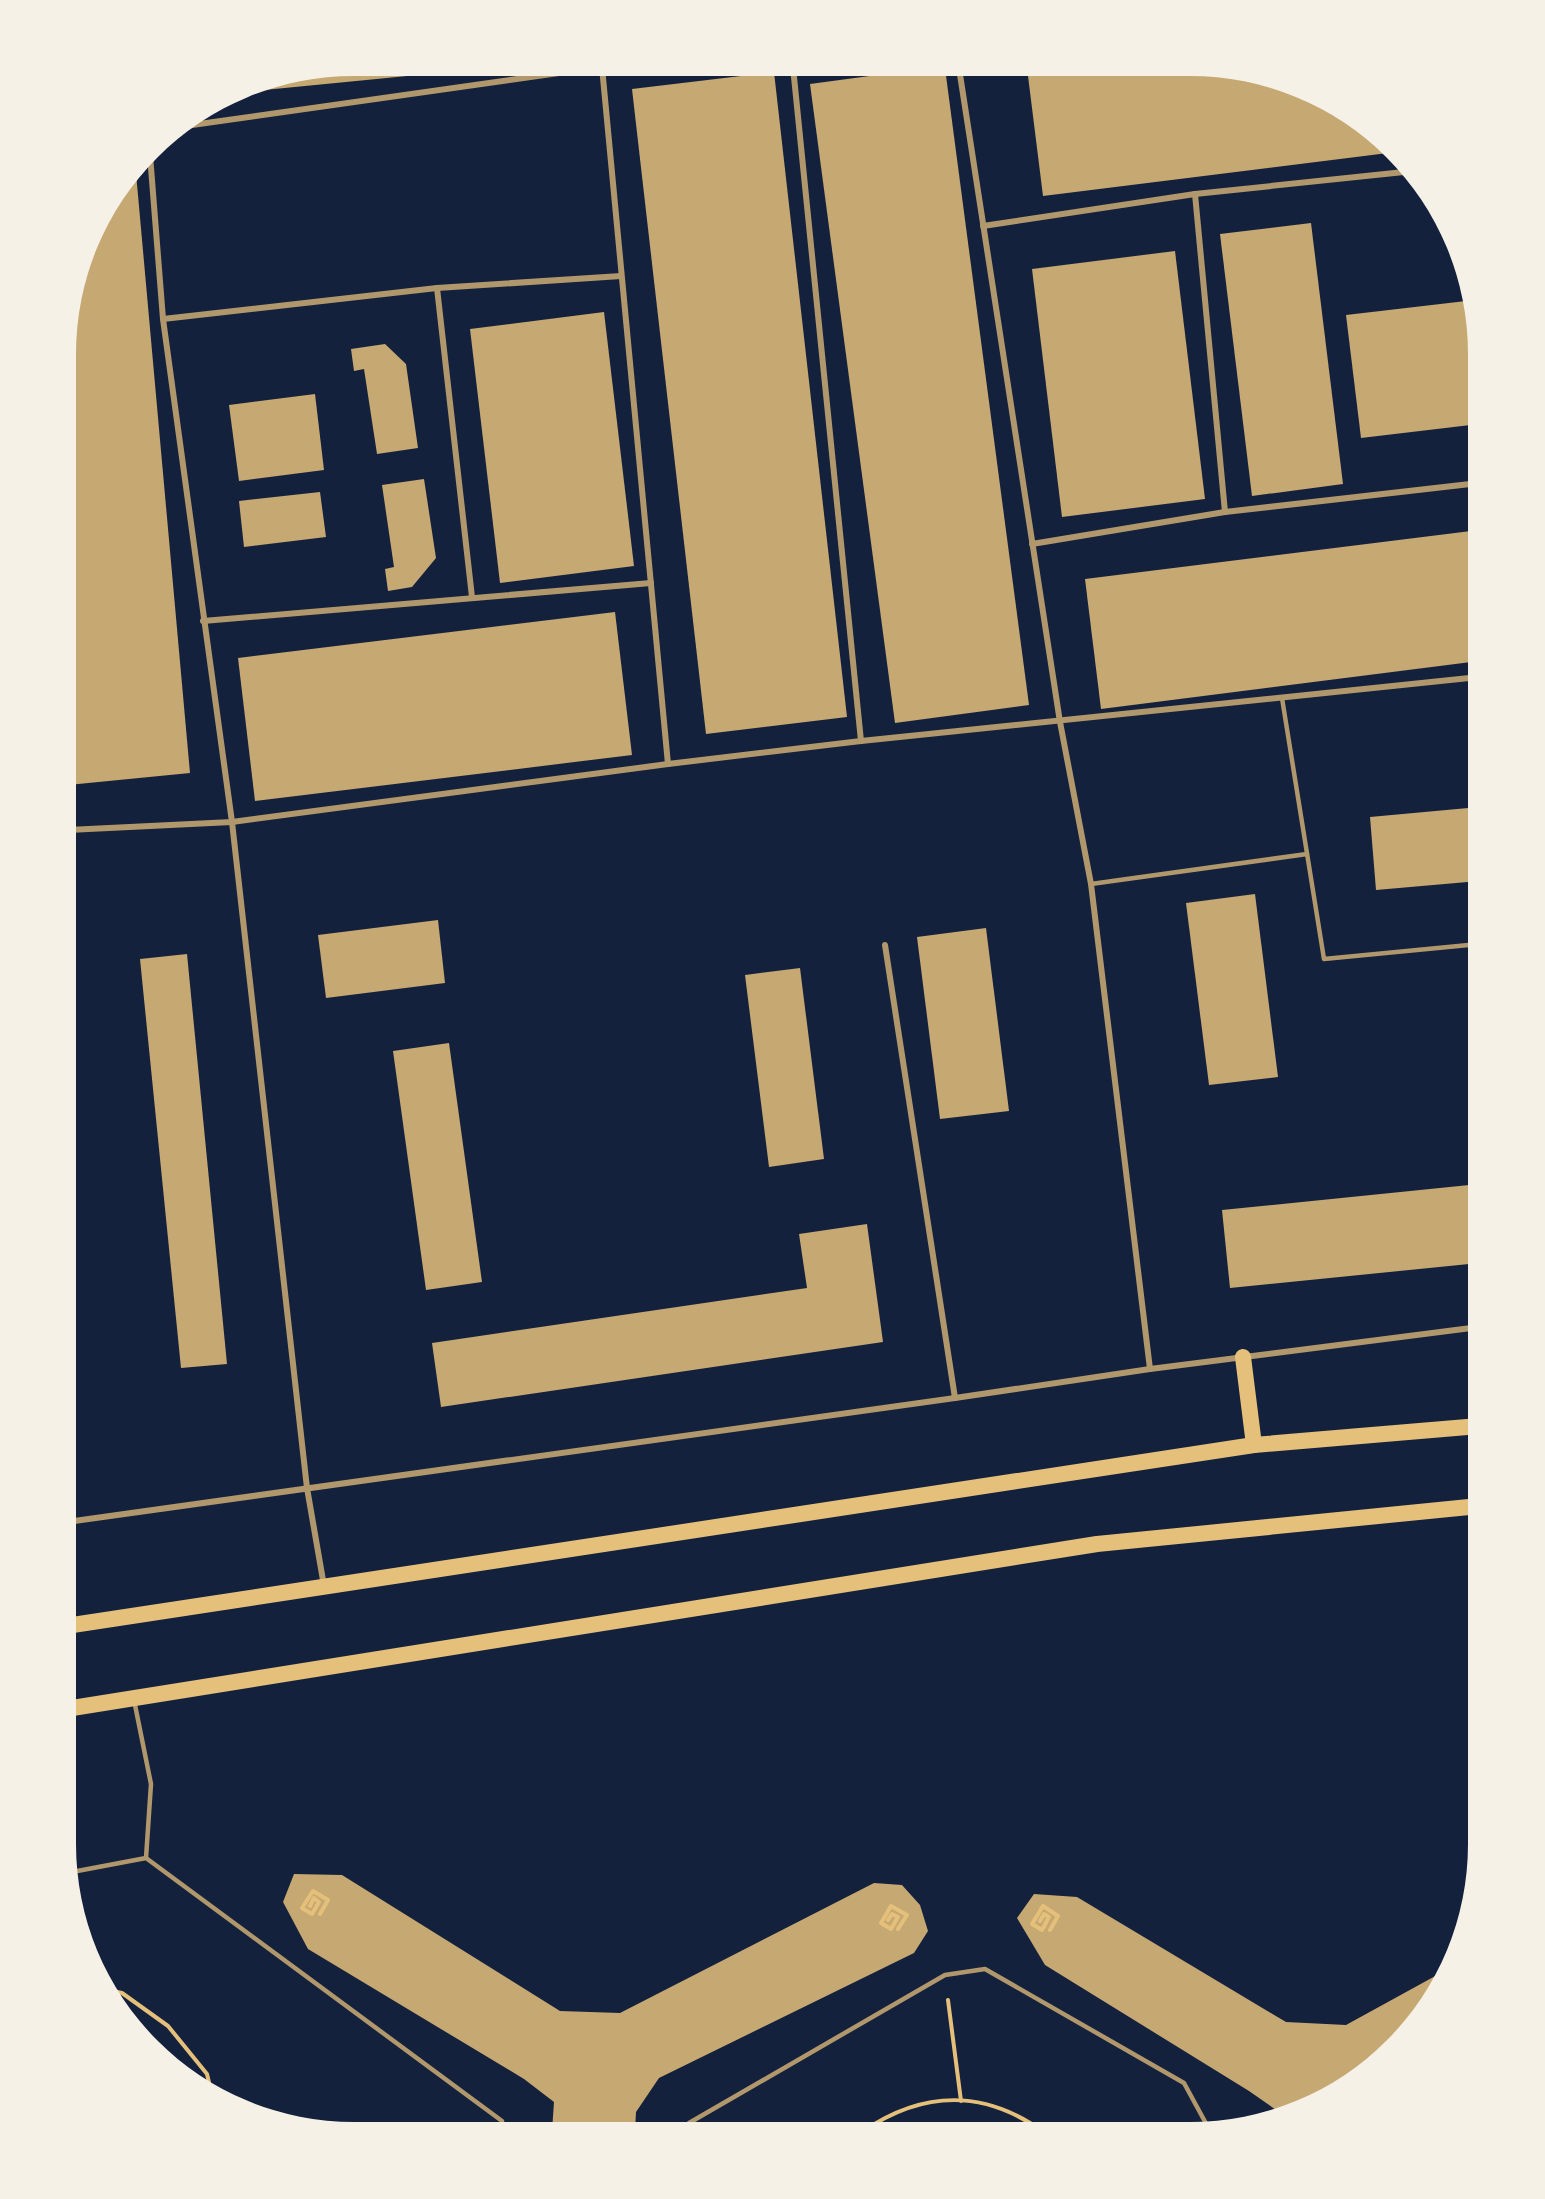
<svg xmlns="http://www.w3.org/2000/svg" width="1545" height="2199" font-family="Lato,sans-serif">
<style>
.building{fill:#c6a872}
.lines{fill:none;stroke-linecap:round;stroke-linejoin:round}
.path{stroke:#e5c07b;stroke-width:4}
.service{stroke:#b1986c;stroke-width:4.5}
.minor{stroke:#b1986c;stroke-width:6}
.trunk{stroke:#e5c07b;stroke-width:16}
</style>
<rect width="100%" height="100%" fill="#14213d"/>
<g class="building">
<polygon points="355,66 489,66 489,68 244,92 262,81"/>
<polygon points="929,68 945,68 1029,705 895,723 810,84"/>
<polygon points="1027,68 1228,69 1300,88 1366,125 1388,153 1043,196"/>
<polygon points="774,72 847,717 706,734 632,89"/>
<polygon points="136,173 190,773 68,785 69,317 105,211"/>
<polygon points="1311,223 1343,484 1252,496 1220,234"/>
<polygon points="1175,251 1205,499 1062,517 1032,269"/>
<polygon points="1466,301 1479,355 1479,424 1361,438 1346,315"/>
<polygon points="604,312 634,566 500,583 470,329"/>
<polygon points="385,344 406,364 418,448 377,454 364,369 354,371 351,349"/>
<polygon points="315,394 324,470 239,481 229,405"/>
<polygon points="424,479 436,558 412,587 388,591 385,569 394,567 382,485"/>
<polygon points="320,492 326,537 244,547 239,501"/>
<polygon points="1479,530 1479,661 1101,709 1085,579"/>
<polygon points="615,612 632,755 255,801 238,658"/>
<polygon points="1479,807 1479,881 1376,890 1370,817"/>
<polygon points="1255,894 1278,1077 1209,1085 1186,903"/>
<polygon points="438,920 445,983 326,998 318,935"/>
<polygon points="986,928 1009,1111 940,1119 917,937"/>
<polygon points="187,954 227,1364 181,1368 140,959"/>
<polygon points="800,968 824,1159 769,1167 745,975"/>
<polygon points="449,1043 482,1282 426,1290 393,1051"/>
<polygon points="1479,1184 1479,1263 1230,1288 1222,1210"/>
<polygon points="867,1224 883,1342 441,1407 432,1343 807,1288 799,1234"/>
<polygon points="294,1874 342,1875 560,2011 620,2013 874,1883 902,1885 920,1905 928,1931 914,1953 659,2078 636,2112 635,2131 552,2131 554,2102 524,2079 308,1949 283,1902"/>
<polygon points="1034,1894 1077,1897 1286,2022 1346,2025 1448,1969 1430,2005 1380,2062 1318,2103 1279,2112 1249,2091 1045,1965 1017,1918"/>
</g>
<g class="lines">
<g class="path">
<polyline points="310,1906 314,1898 319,1902 312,1914 302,1908 313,1891 328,1900 320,1914"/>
<polyline points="888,1920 892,1914 898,1917 891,1929 881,1923 891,1906 907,1915 898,1929"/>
<polyline points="1040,1921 1044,1914 1049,1917 1042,1930 1032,1924 1043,1906 1058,1916 1050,1930"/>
<polyline points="108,1990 122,1993 168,2026 207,2074 211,2091"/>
<polyline points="948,2000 961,2101"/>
<path d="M862 2132C923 2090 985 2089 1045 2133"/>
</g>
<g class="service">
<polyline points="1282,698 1324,959 1479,944"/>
<polyline points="1091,884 1307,854"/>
<polyline points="134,1700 151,1784 146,1858"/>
<polyline points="72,1872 146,1858 502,2121 502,2131"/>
<polyline points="688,2132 689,2123 945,1975 985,1969 1184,2083 1209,2129"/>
</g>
<g class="minor">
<polyline points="602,67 668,764"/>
<polyline points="793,67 861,741"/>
<polyline points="959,68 1060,722 1091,884 1150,1369"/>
<polyline points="185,126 601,67"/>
<polyline points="150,155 163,319 232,822 307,1488 324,1586"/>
<polyline points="1195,194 1225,512"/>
<polyline points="983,226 1195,194 1404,172"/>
<polyline points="437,288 472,597"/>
<polyline points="163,319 437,288 621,276"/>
<polyline points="1032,544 1225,512 1479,483"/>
<polyline points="203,621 651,583"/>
<polyline points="68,830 232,822 668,764 861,741 1479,677"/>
<polyline points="885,945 955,1398"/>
<polyline points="67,1522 955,1398 1150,1369 1479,1327"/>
</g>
<g class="trunk">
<polyline points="1243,1357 1254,1445"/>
<polyline points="66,1626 1254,1445 1479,1426"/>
<polyline points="66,1709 1097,1544 1479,1506"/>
</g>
</g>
<path d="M0 0H1545V2199H0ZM354 76H1190A278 278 0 0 1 1468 354V1844A278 278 0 0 1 1190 2122H354A278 278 0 0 1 76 1844V354A278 278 0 0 1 354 76Z" fill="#f6f1e7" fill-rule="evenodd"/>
</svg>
